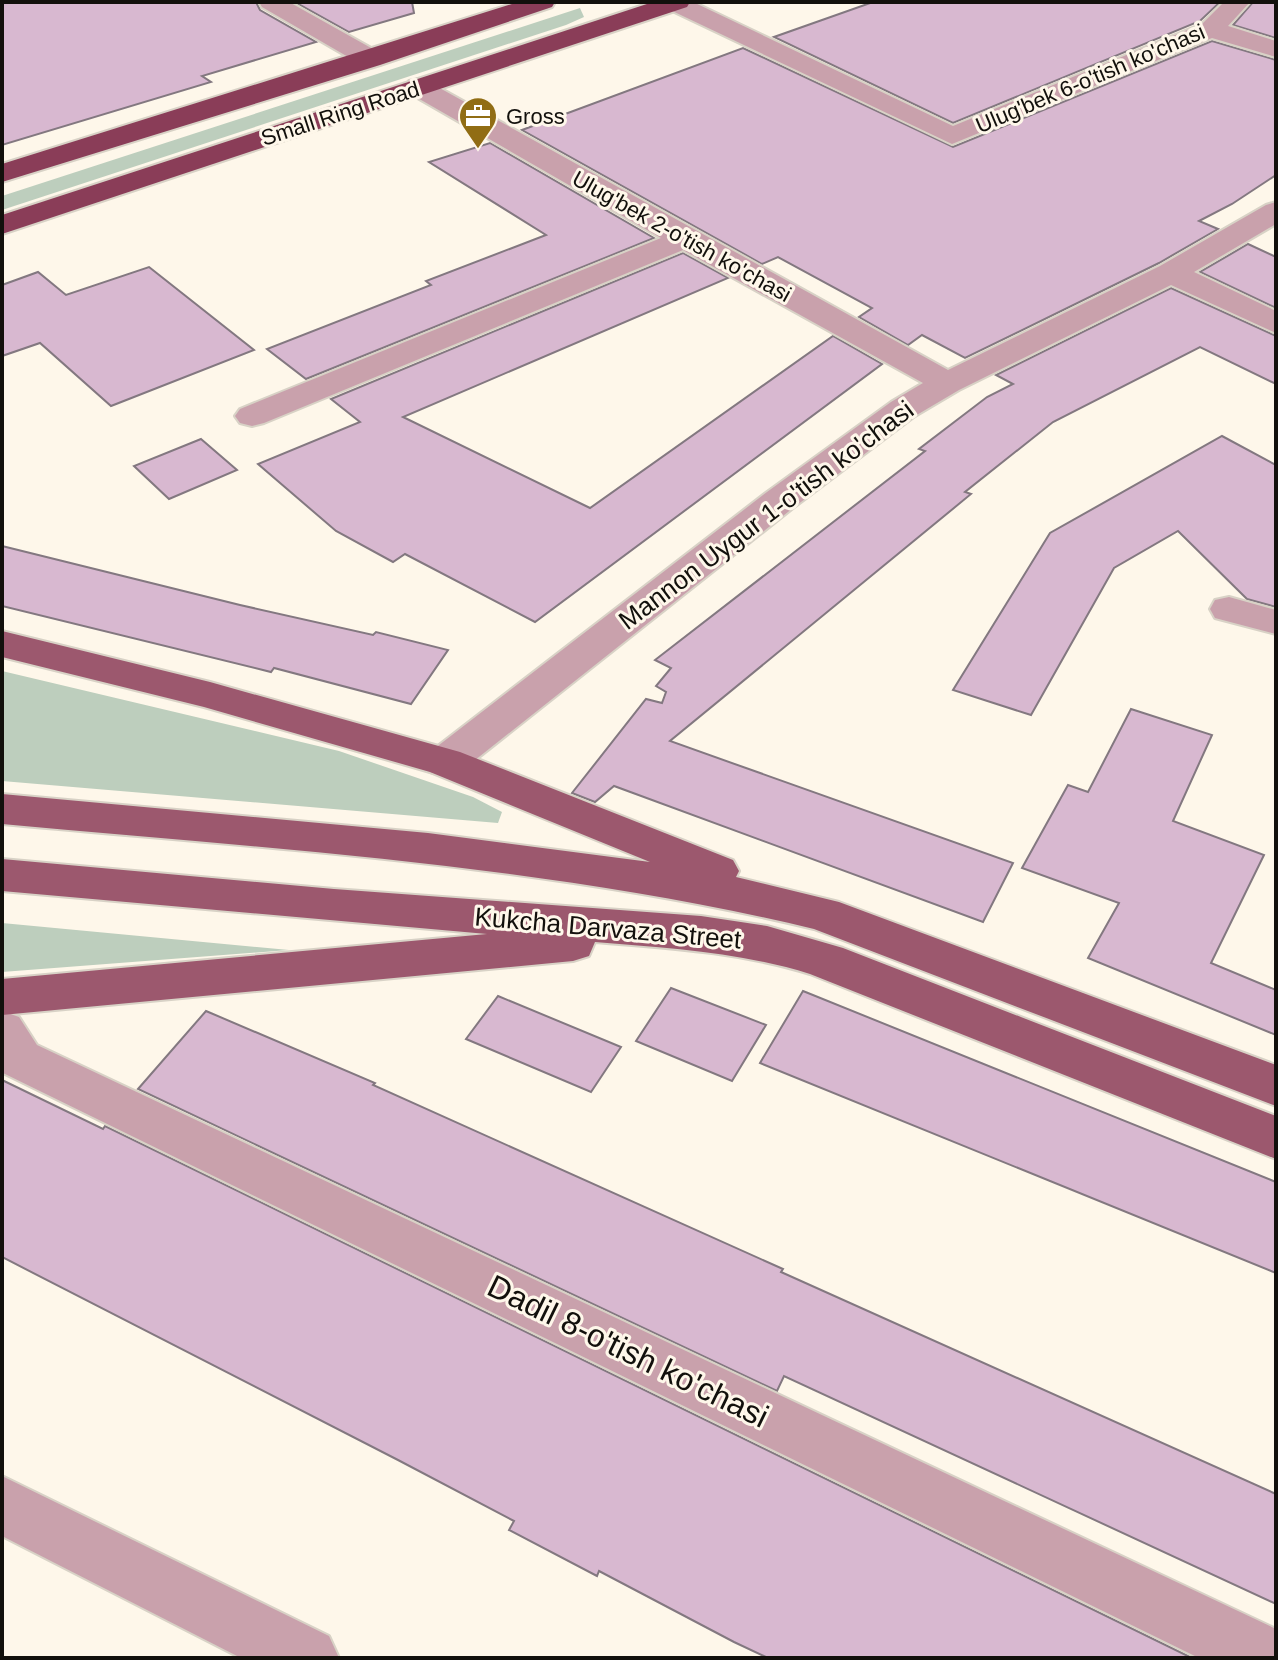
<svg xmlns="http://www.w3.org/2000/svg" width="1278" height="1660" font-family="Helvetica,sans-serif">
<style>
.green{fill:#bdcebd}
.building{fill:#d8b8d0;stroke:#837880;stroke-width:2}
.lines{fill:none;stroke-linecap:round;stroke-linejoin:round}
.minor-casing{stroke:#d8d2c6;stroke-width:4}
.major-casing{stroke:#d8d2c6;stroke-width:4}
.highway-casing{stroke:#d8d2c6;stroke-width:4}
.minor{fill:#c9a1ac;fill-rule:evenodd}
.major{fill:#9c586e;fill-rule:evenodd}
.highway{fill:#8a3d58;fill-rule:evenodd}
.labels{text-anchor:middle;stroke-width:6;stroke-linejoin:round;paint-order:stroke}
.far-street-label{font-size:22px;fill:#12100c;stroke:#fef7ea}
.far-poi-label{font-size:22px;fill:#12100c;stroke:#fef7ea;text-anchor:start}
.street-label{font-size:26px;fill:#12100c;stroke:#fef7ea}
.near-street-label{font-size:32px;fill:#12100c;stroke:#fef7ea}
</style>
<rect width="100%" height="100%" fill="#fef7ea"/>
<g class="green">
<polygon points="580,8 584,17 566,25 2,210 2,196"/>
<polygon points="2,671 339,751 473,797 502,812 498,823 2,781"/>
<polygon points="2,923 289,950 2,972"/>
</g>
<g class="building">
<polygon points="2,2 256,2 260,10 316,42 202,76 211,82 2,145"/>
<polygon points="295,2 412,2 414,13 349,32"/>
<polygon points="873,2 1220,2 1200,21 953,123 774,37"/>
<polygon points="1253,2 1276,2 1276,38 1233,25"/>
<polygon points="1212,41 1276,60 1276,175 1232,204 1199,221 1218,229 1159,263 965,358 922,335 908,345 859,317 872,308 778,257 762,264 522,130 743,48 953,147"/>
<polygon points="490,143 654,238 306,379 267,349 431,285 426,281 546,235 429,162"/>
<polygon points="1248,244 1276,257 1276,308 1200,272"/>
<polygon points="683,253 728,278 403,417 590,508 833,336 882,364 535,622 405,554 393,562 336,531 258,464 360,422 331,399"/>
<polygon points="149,267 254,350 111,406 40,343 2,356 2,285 38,272 66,295"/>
<polygon points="1171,288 1276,336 1276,384 1200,347 1053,422 965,492 971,494 670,741 1013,863 983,922 614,786 595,802 572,793 646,699 662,703 666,692 656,686 671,668 655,660 925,451 919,449 987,397 1013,384 996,375"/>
<polygon points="1222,436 1276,465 1276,607 1247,599 1178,531 1114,568 1031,715 953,690 1050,533"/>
<polygon points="201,439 237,470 169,499 134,466"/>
<polygon points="2,546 240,605 373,635 376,632 448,650 411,704 274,668 271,672 2,606"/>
<polygon points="1131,709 1212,735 1173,821 1264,855 1211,963 1276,990 1276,1035 1088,958 1119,903 1022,868 1068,785 1088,792"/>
<polygon points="671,988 766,1025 732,1081 636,1041"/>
<polygon points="803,991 1276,1182 1276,1273 760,1063"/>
<polygon points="498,996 621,1047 591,1092 466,1039"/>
<polygon points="206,1011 375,1083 373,1085 783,1269 781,1272 1276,1494 1276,1604 784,1376 777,1391 138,1089"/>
<polygon points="2,1080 103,1129 105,1126 1192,1658 768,1658 734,1642 599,1571 597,1576 509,1530 514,1521 398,1460 2,1257"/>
</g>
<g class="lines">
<defs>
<g id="minor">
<polygon points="259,2 289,2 380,53 384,59 380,65 362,65 262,7"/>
<polygon points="693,2 953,126 1202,24 1224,2 1250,2 1228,26 1276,41 1276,57 1212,38 952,144 666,8 663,3"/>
<polygon points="418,79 427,81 948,370 1160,266 1266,205 1276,202 1276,224 1194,272 1276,311 1276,333 1171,285 959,390 915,416 793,508 460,772 445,776 430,772 424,762 430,752 767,492 891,402 923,383 683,250 264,423 252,426 240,423 235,416 240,409 661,238 409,93 405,87 409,81"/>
<polygon points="1229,597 1276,610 1276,634 1215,618 1210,609 1215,600"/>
<polygon points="2,1011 19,1017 37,1045 1276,1629 1276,1658 1199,1658 3,1073"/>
<polygon points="2,1476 329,1636 339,1658 241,1658 2,1536"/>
</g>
<g id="major">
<path d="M2 631 210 682 460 752 733 860 739 871 736 877 839 902 1276 1065V1106L814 929C548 865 274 849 2 824V794L428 833 650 862 430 772 204 707 2 657Z"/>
<path d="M2 859 334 889 701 916 767 926 843 948 1276 1116V1159L810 974C740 952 668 948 595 942L589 956 573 961 2 1015V979L487 934 2 891Z"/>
</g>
<g id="highway">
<polygon points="518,2 555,2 552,7 380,65 2,182 2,164"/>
<polygon points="653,2 690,2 687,7 2,234 2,215"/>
</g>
</defs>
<use href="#minor" class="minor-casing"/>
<use href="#major" class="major-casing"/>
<use href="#highway" class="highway-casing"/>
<use href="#minor" class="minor"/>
<use href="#major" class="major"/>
<use href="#highway" class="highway"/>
</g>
<defs>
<symbol id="office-pin" viewBox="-11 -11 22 30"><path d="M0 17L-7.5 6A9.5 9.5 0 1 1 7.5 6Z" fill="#916d14" stroke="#fef7ea"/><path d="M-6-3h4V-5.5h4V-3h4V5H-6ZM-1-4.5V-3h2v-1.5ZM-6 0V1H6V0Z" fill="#fff"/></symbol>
</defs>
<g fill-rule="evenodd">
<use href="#office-pin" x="456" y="94" width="44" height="60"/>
</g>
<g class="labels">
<g class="far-street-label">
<text transform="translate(1090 78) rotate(-23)" y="8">Ulug'bek 6-o'tish ko'chasi</text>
<text transform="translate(340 113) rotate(-18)" y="8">Small Ring Road</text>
<text transform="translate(682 236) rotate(29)" y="8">Ulug'bek 2-o'tish ko'chasi</text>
</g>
<g class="far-poi-label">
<text x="506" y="124">Gross</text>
</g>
<g class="street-label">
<text transform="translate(766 515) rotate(-37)" y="9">Mannon Uygur 1-o'tish ko'chasi</text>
<text transform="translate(608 928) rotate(5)" y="9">Kukcha Darvaza Street</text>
</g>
<g class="near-street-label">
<text transform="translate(628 1351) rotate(26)" y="11">Dadil 8-o'tish ko'chasi</text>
</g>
</g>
<rect width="1278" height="1660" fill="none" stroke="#12100c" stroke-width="8"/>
</svg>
